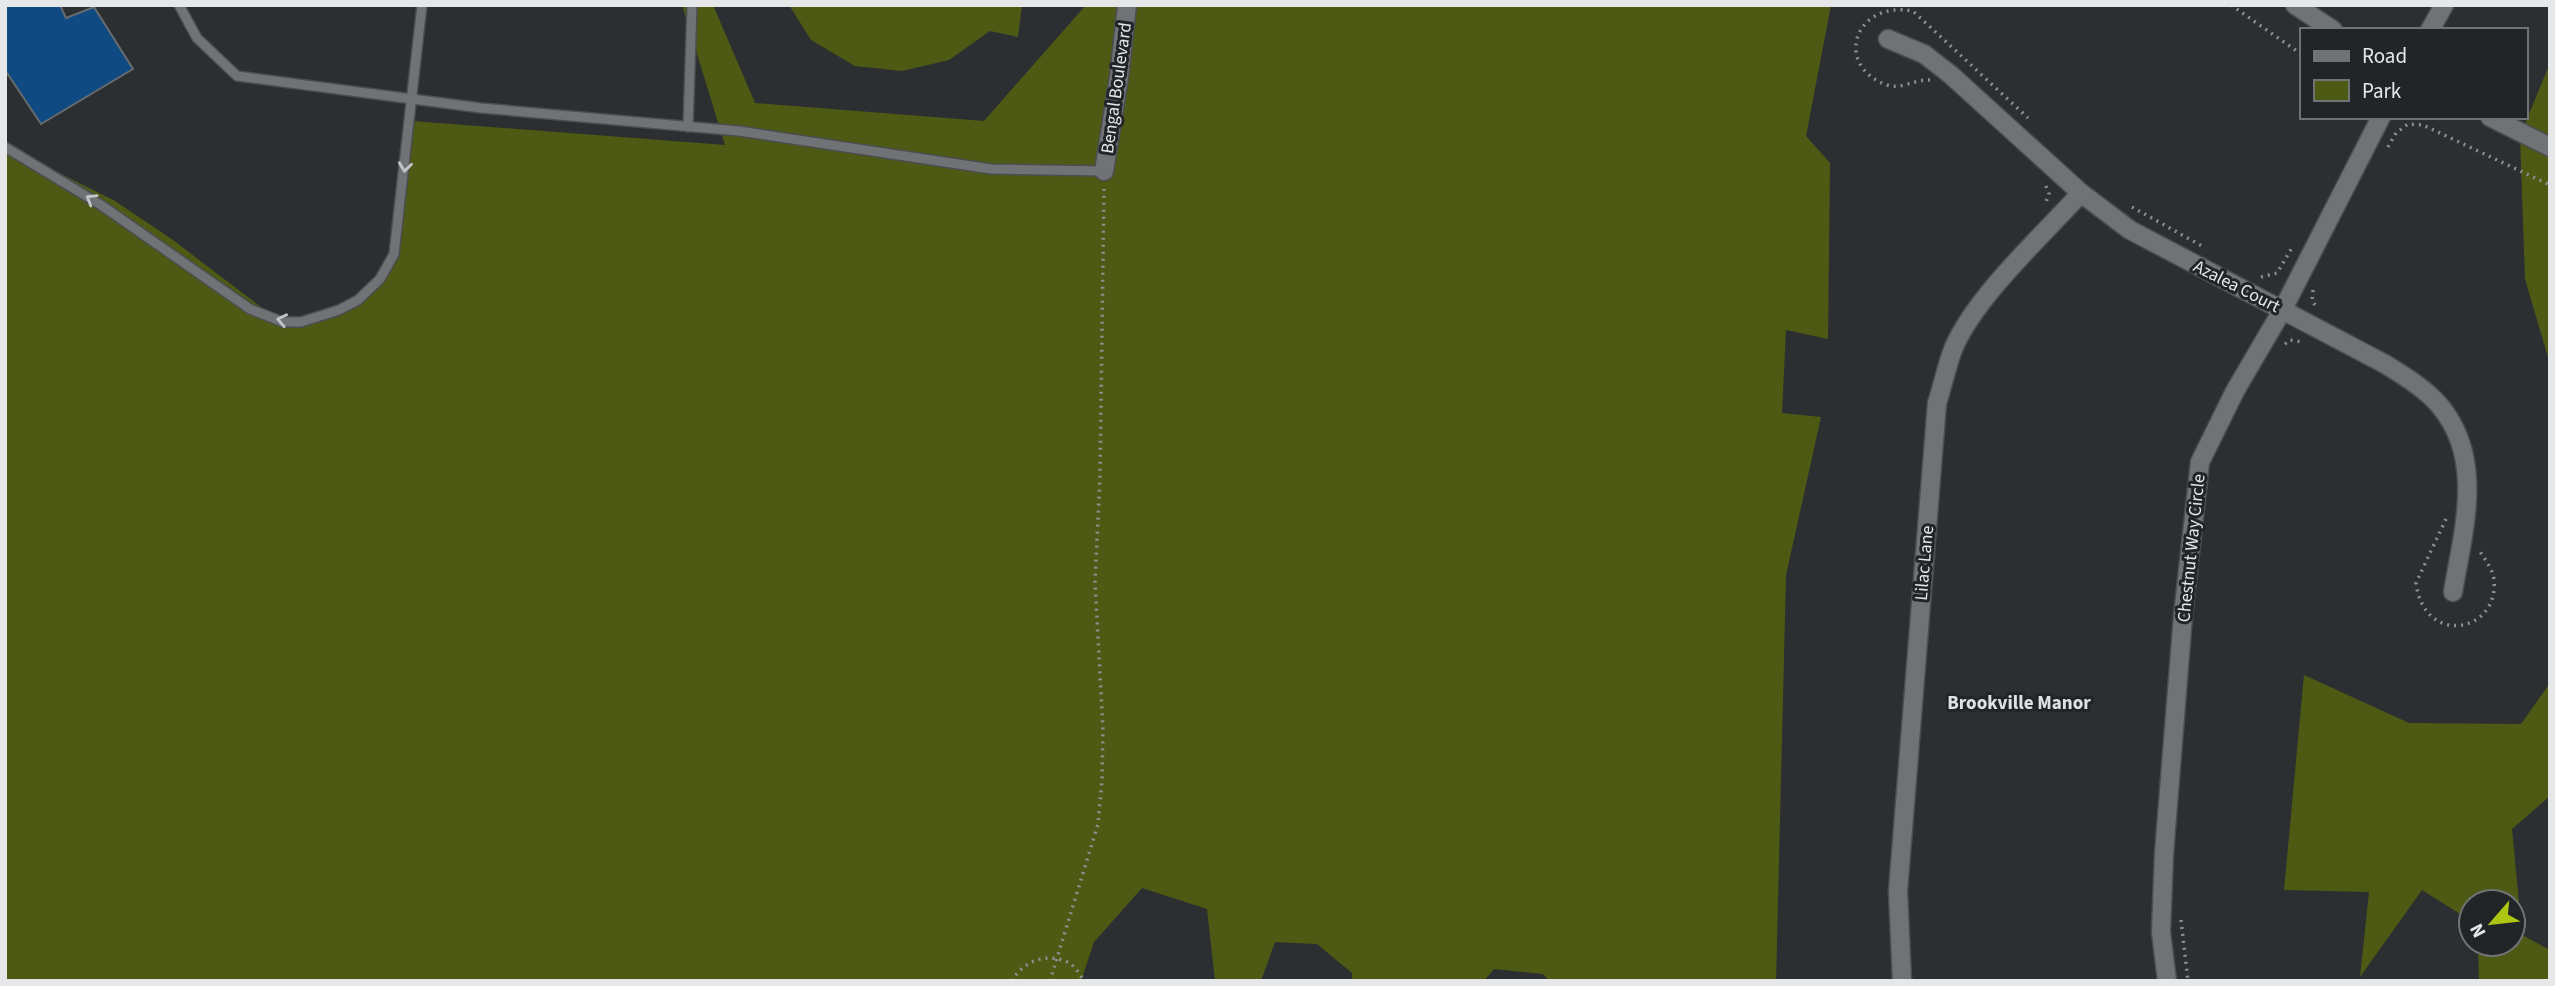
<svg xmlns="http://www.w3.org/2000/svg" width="2555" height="986" font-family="'Source Sans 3',sans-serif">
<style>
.green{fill:#4e5a13}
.building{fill:#0f4b82;stroke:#686b6e;stroke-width:2}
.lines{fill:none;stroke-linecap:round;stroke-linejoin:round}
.lane-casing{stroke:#4b4d4f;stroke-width:12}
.street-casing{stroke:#4b4d4f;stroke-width:21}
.path{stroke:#8d8f91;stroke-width:3.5;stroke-dasharray:2 5;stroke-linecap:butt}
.lane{stroke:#707376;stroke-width:9}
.street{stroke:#707376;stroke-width:18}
.oneway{stroke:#c3c4c6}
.labels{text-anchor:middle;stroke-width:6;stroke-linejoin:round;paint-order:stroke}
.street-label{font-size:18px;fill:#e6e7e9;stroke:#222528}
.neighbourhood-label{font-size:19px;font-weight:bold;fill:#dee2e5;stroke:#222528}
</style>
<rect width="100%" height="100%" fill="#2c2f31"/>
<g class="green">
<polygon points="682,5 713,5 755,103 984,121 1086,5 1831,5 1806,136 1830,163 1828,339 1786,330 1782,413 1821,417 1786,575 1776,981 1549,981 1543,974 1494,969 1484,981 1352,981 1352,973 1317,944 1275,942 1261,981 1215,981 1207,909 1142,888 1094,942 1081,981 5,981 5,141 55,171 115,201 173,240 287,327 340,316 388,269 412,121 725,145"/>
<polygon points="789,5 1022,5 1018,37 990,31 949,60 902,71 855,66 811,40"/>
<polygon points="2550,63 2550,364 2525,279 2520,136"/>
<polygon points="2304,675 2409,723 2521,724 2550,683 2550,796 2512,829 2522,935 2550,950 2550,981 2479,981 2478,944 2513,944 2513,902 2471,902 2471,921 2422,890 2360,977 2369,892 2284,890"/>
</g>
<polygon class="building" points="5,5 60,5 66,18 94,7 133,69 41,124 5,70"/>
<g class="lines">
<defs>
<g id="lane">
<polyline points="179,5 197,38 237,76 481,108 739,131 991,169 1104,171"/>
<polyline points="688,127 692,5"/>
<polyline points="5,147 101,205 250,309 283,322 301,322 339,310 358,300 380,279 394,254 422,5"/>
</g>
<g id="street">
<polyline points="2295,5 2333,30"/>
<polyline points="2430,30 2444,5"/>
<path d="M1888 39 1924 54 1951 75 2081 193 2130 230 2385 364C2404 376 2426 389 2440 406 2485 460 2463 531 2453 592"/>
<polyline points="2490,117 2550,147"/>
<polyline points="1104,171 1119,77 1127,5"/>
<path d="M1902 981 1898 891 1937 403C1943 385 1947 364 1954 347 1976 296 2043 235 2081 193"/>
<polyline points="2167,981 2161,932 2164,854 2183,616 2200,462 2235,391 2283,309 2381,117"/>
</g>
</defs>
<use href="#lane" class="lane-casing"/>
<use href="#street" class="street-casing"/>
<g class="path">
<polyline points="2231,5 2301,54"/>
<path d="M1930 80C1915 79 1901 90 1887 85 1833 66 1854 0 1913 11L2028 118"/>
<polyline points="2388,147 2396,133 2408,124 2423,125 2550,185"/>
<polyline points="2046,186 2049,194 2046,202"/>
<polyline points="2132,207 2202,246"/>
<polyline points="2261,277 2277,273 2293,246"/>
<polyline points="2313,290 2312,301 2316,306"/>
<polyline points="2285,344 2290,340 2303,342"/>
<path d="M2446 519 2416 583C2424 647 2499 633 2494 580 2493 569 2485 560 2479 550"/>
<polyline points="2181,920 2188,981"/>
<path d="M1012 981C1022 962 1045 953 1065 961 1074 964 1079 973 1084 981"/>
<polyline points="1050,981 1098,824 1102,780 1103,730 1095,582 1100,477 1104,189"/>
</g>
<use href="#lane" class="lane"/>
<use href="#street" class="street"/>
</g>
<defs><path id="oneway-chevron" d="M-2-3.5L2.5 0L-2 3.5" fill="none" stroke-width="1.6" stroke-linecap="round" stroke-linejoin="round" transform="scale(1.75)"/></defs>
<g class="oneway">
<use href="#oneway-chevron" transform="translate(405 167) rotate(97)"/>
<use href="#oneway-chevron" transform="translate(91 199) rotate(-149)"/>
<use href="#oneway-chevron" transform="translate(282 320) rotate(-168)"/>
</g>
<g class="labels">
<g class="street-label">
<text transform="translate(1116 88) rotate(-82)" y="6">Bengal Boulevard</text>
<text transform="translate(2237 286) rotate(27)" y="6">Azalea Court</text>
<text transform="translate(2191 548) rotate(-84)" y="6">Chestnut Way Circle</text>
<text transform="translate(1924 563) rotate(-85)" y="6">Lilac Lane</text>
</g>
<g class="neighbourhood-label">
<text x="2019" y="709">Brookville Manor</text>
</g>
</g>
<rect width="2555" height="986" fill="none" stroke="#e6e7e9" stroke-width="14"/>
<rect x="2300" y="28" width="228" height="91" fill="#222528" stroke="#707375" stroke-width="2"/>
<rect x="2314" y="51" width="35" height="10" fill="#707376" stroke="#707375" stroke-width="2"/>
<text x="2362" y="63" font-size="21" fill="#e6e7e9">Road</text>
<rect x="2314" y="80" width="35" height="21" fill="#4e5a13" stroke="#707375" stroke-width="2"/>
<text x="2362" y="98" font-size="21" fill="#e6e7e9">Park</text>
<g transform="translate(2492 923) rotate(242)"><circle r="33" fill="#222528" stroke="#707375" stroke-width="2"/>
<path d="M0-5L12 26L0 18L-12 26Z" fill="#acc611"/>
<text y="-10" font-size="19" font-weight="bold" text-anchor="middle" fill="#e6e7e9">N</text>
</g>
</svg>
